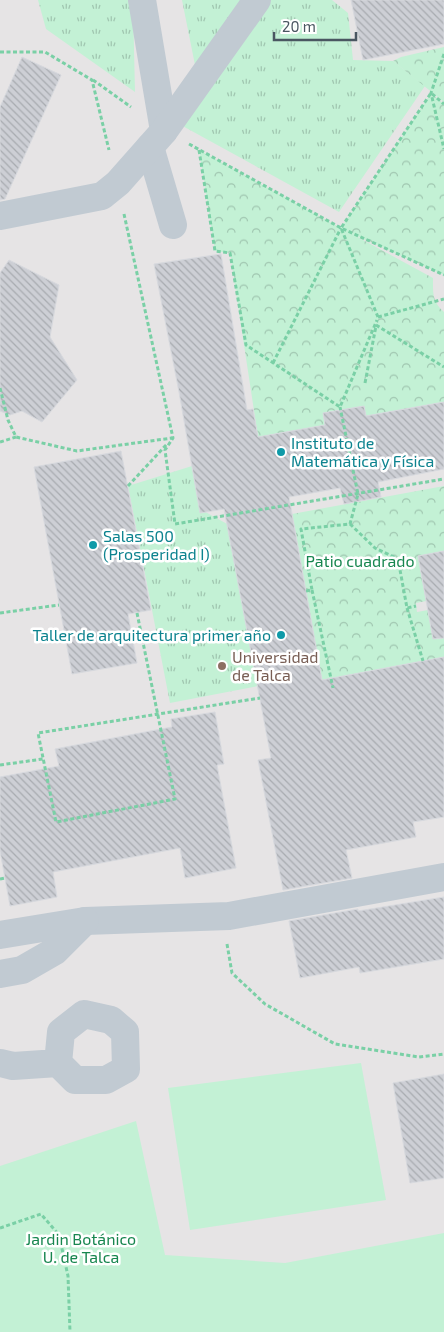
<svg xmlns="http://www.w3.org/2000/svg" width="444" height="1332" font-family="'Exo 2',sans-serif">
<style>
.education{fill:#e6e4e5}
.grass{fill:url(#grass-tufts)}
.park{fill:url(#park-crowns)}
.garden{fill:#c3f1d5}
.building{fill:url(#building-back-hatch);stroke:#d7d9de}
.lines{fill:none;stroke-linecap:round;stroke-linejoin:round}
.path{stroke:#7ad0a6;stroke-width:3;stroke-dasharray:4 2.5;stroke-linecap:butt}
.minor{stroke:#c1cad2;stroke-width:28}
.culture-dot{fill:#0f9aa8;stroke:#fff;stroke-width:2}
.education-dot{fill:#8d6e63;stroke:#fff;stroke-width:2}
.labels{text-anchor:middle;stroke-width:5;stroke-linejoin:round;paint-order:stroke}
.culture-label{font-size:16px;fill:#0d838f;stroke:#fff;text-anchor:start}
.park-label{font-size:16px;fill:#17864f;stroke:#fff}
.education-label{font-size:16px;fill:#785e54;stroke:#fff;text-anchor:start}
</style>
<defs>
<pattern id="grass-tufts" width="24" height="20" patternUnits="userSpaceOnUse" patternTransform="scale(1.25)"><rect width="24" height="20" fill="#c3f1d5"/><path d="M3 7l-1-3M5 7V3M7 7l1-3M15 17l-1-3M17 17v-4M19 17l1-3" fill="none" stroke="#a0c6b0"/></pattern>
<pattern id="park-crowns" width="20" height="18" patternUnits="userSpaceOnUse" patternTransform="scale(1.25)"><rect width="20" height="18" fill="#c3f1d5"/><path d="M2 6a3 3 0 1 1 6 0M12 15a3 3 0 1 1 6 0" fill="none" stroke="#a0c6b0"/></pattern>
<pattern id="building-back-hatch" width="6" height="6" patternUnits="userSpaceOnUse" patternTransform="scale(1.25)"><rect width="6" height="6" fill="#cdcfd5"/><path d="M-1 5l2 2M0 0l6 6M5-1l2 2" fill="none" stroke="#a8abb0"/></pattern>
</defs>
<rect width="100%" height="100%" fill="#f5f3f3"/>
<rect class="education" x="0" y="0" width="444" height="1332"/>
<g class="grass">
<polygon points="38,0 131,0 133,6 135,92 46,29"/>
<polygon points="182,0 247,0 195,65"/>
<polygon points="270,0 332,0 348,13 353,60 393,61 425,86 339,212 179,124"/>
<polygon points="192,466 200,509 229,525 258,686 170,703 128,486"/>
</g>
<g class="park">
<polygon points="444,47 444,102 393,61 401,57"/>
<path d="M431 93 444 104V275L352 234 433 278C433 293 432 302 444 312V402L366 416 364 406 323 413 325 425 258 437 230 253 215 251 199 150 341 228Z"/>
<polygon points="444,486 444,551 418,556 426,601 416,603 417,612 428,610 444,629 444,657 322,680 292,514"/>
</g>
<g class="garden">
<polygon points="361,1063 386,1200 190,1230 168,1088"/>
<polygon points="136,1121 165,1255 285,1263 444,1233 444,1332 0,1332 0,1166"/>
</g>
<g class="building">
<polygon points="351,0 444,0 444,44 363,60"/>
<polygon points="22,57 61,75 5,199 0,200 0,107"/>
<polygon points="221,254 247,410 253,409 258,437 325,425 323,413 364,406 366,416 444,402 444,469 378,482 381,497 344,504 340,488 289,497 322,680 444,657 444,817 413,822 416,837 346,850 352,878 283,890 258,760 271,758 224,509 200,513 179,392 154,264"/>
<polygon points="9,260 59,285 50,337 77,380 42,422 22,411 10,415 0,411 0,273"/>
<polygon points="121,451 151,610 128,614 137,663 72,674 34,467"/>
<polygon points="444,551 444,638 433,639 418,556"/>
<polygon points="215,712 224,764 217,765 236,868 185,878 180,848 53,872 57,897 10,906 0,851 0,777 59,766 55,749 172,727 171,719"/>
<polygon points="444,897 444,959 360,973 359,967 300,978 289,921 358,909 358,911"/>
<polygon points="444,1074 444,1178 410,1183 393,1083"/>
</g>
<g class="lines">
<g class="path">
<polyline points="0,52 45,52 92,80 109,150"/>
<polyline points="444,54 431,93 444,149"/>
<polyline points="93,80 131,107"/>
<polyline points="189,144 341,228 444,275"/>
<polyline points="199,150 215,251 230,253 246,345 340,407 377,320"/>
<polyline points="124,214 173,438 165,450 175,524 444,479"/>
<polyline points="378,317 341,228 431,93 444,104"/>
<polyline points="378,317 444,299"/>
<polyline points="376,325 444,367"/>
<polyline points="273,363 341,228"/>
<polyline points="365,383 376,326"/>
<polyline points="0,388 8,420 16,437 77,451 172,438"/>
<polyline points="0,442 16,437"/>
<polyline points="128,486 167,444"/>
<polyline points="350,524 375,548 398,559 407,608 416,606"/>
<polyline points="312,590 333,688"/>
<polyline points="306,591 312,590 301,529 350,524 358,494 340,407"/>
<polyline points="407,608 423,661"/>
<polyline points="0,613 59,605"/>
<polyline points="137,613 175,799 56,822 38,733 260,698"/>
<polyline points="0,765 43,759"/>
<polyline points="0,879 5,878"/>
<polyline points="227,944 232,973 265,1004 335,1044 419,1057 444,1054"/>
<polyline points="0,1228 41,1214 59,1235 68,1276 70,1332"/>
</g>
<g class="minor">
<polyline points="142,0 164,131"/>
<polyline points="150,147 173,225"/>
<polyline points="0,216 102,196 118,183 164,131 257,0"/>
<polyline points="0,935 85,921 229,916 444,877"/>
<polyline points="0,974 22,970 55,951 85,921"/>
<polyline points="0,1063 13,1066 58,1063 75,1080 106,1080 126,1069 125,1032 111,1020 84,1014 61,1032 58,1063"/>
</g>
</g>
<g class="culture-dot">
<circle cx="281" cy="452" r="5"/>
<circle cx="93" cy="545" r="5"/>
<circle cx="281" cy="635" r="5"/>
</g>
<circle class="education-dot" cx="222" cy="666" r="5"/>
<g class="labels">
<g class="culture-label">
<text x="291" y="449">Instituto de<tspan x="291" dy="18">Matemática y Física</tspan></text>
<text x="103" y="542">Salas 500<tspan x="103" dy="18">(Prosperidad I)</tspan></text>
<text x="271" y="641" text-anchor="end">Taller de arquitectura primer año</text>
</g>
<g class="park-label">
<text x="360" y="567">Patio cuadrado</text>
<text x="81" y="1245">Jardin Botánico<tspan x="81" dy="18">U. de Talca</tspan></text>
</g>
<g class="education-label">
<text x="232" y="663">Universidad<tspan x="232" dy="18">de Talca</tspan></text>
</g>
</g>
<path d="M274 32v8h82v-8" fill="none" stroke="#4a5661" stroke-width="2.5"/>
<text x="282" y="32" font-size="15" fill="#4a5661" stroke="#ffffff" stroke-width="4" paint-order="stroke">20 m</text>
</svg>
